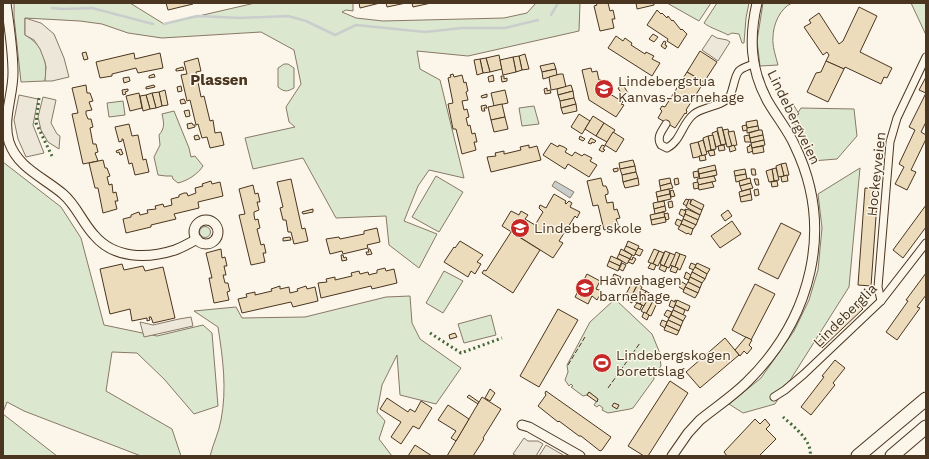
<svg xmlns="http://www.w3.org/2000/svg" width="929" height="459" font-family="'Work Sans',sans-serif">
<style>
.green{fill:#dce7d0;stroke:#887966}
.parking{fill:#ede7d9;stroke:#887966}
.water{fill:#c9cecd;stroke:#887966}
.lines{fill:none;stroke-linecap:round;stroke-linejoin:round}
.stream{stroke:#c9cecd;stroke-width:2.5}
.building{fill:#ecdcbc;stroke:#4a3520}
.minor-casing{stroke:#4a3520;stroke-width:9}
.tertiary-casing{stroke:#4a3520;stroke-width:11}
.motorway-casing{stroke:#4a3520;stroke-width:15}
.minor{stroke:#fbf6e9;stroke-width:7}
.tertiary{stroke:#fbf6e9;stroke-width:9}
.motorway{stroke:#fbf6e9;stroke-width:13}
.hedge{stroke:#436837;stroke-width:3;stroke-dasharray:2 3;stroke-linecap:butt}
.fence{stroke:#4a3520;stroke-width:1;stroke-dasharray:5 2;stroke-linecap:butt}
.labels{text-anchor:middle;stroke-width:3;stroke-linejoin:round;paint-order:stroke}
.poi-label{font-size:14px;fill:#4a3520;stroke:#fbf6e9;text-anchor:start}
.street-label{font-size:14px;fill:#4a3520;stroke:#fbf6e9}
.neighbourhood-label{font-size:15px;font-weight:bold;fill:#4a3520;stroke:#fbf6e9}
</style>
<rect width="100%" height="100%" fill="#fbf6e9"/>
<g class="green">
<path d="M14 3H130L164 24 255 3H353V11L346 10 342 12 356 18 383 21 504 18 527 13 536 3H580L579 31 468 56 417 51 420 69 440 80 464 178 429 170 418 186 404 221 437 234 419 268 389 245 386 216 336 218 303 158 253 169 245 138 295 127 289 122 286 107 301 84 294 50 261 32 162 38 128 33 102 24 80 21 25 18V35C43 45 48 61 45 81L21 82 14 17Z"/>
<polygon points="667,3 711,3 699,21"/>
<path d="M717 3H749L746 18 744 43H742L739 34 732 33 728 35C721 31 710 28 704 23Z"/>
<path d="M763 3H792C780 8 773 25 773 37 772 46 776 57 778 65L760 66 757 41Z"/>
<polygon points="911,3 926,3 926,35"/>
<path d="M284 64H288L294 68V88C287 92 284 92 278 87V68Z"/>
<polygon points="123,101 125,115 109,117 107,103"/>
<polygon points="534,106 539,124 522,126 519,108"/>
<polygon points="801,108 854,109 857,136 837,159 812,161 793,120"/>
<path d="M174 111 189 148 191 157 195 156 203 166C198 174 187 181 178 183L173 179 172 176H166L158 175 154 157 160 145 159 135C165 128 164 123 162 114Z"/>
<polygon points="3,162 61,207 81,238 104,325 157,336 203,325 212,333 218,406 194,414 164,379 137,353 112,352 106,391 172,429 181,456 141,456 24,411 7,402 3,412"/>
<polygon points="860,168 849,287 775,404 743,413 729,404 761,378 794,331 809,300 818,270 822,228 818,194"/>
<polygon points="436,176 463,192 439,232 412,217"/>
<circle cx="205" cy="232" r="5.5"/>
<polygon points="444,271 463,281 443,313 426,303"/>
<path d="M410 296 412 323 420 339 461 368 436 404 400 395 397 355 382 385 377 412 385 421 379 439 392 456H210C213 444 219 432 221 420 227 389 223 359 218 327L194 311 236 307 242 318 305 317 386 297Z"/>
<polygon points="614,300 616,300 652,334 659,351 661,366 654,375 654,379 633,408 630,409 608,413 602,410 603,408 599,405 597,407 594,405 598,399 589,392 587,395 583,396 571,387 573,386 571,384 569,386 565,380 568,372 567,365 590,322"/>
<polygon points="491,315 496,335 464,343 458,324"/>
<polygon points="3,414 57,456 3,456"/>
</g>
<g class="parking">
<polygon points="25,18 41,23 54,34 64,58 69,77 52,81 45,81 46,67 45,62 40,49 34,40 25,35"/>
<polygon points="712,35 717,38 727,40 730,42 718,61 702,50"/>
<polygon points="19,95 38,99 33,125 44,153 26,157 18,139 14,120"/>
<polygon points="43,97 56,100 51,123 57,134 60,136 59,149 48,142 41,130 38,117"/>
<polygon points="793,104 799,114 792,118 786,109"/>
<polygon points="191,317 193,326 144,337 140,322 153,325 179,319"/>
<polygon points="524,438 528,441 538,441 543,444 536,456 517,456 513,454"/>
<polygon points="546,445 563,455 562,456 539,456"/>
</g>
<polygon class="water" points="555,181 574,192 570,198 552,186"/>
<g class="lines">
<g class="stream">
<polyline points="52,8 63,9 92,8 153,24"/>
<polyline points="551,15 558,3"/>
<polyline points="164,24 197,16 240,18 288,16 306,21 335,35 356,25 425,32 462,28 505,28 538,20"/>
</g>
</g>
<g class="building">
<polygon points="166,3 193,3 193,4 168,10"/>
<polygon points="359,3 380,3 360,8"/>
<polygon points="386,3 406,3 387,7"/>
<polygon points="412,3 431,3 413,7"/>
<polygon points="596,3 608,3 610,11 613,10 615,19 612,19 614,28 600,31 594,6 597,5"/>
<polygon points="636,3 654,3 654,5 637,9"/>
<polygon points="859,7 877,16 860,52 892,68 887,78 884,77 881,84 845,67 844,69 826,61 829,55 827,52 823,55 804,27 811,23 809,20 819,13 839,44 843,41"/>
<polygon points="657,10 661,14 662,13 667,18 668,16 672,21 673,20 681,30 682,29 687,34 678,48 667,41 668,39 647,25"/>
<polygon points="653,34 658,37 654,42 649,39"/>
<polygon points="616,36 623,41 625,38 629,41 632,43 631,45 645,54 646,52 654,56 652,59 660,63 652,76 608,48"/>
<polygon points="664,41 666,42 665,45 667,46 665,49 661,46"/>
<polygon points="700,51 717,62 704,82 687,72"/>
<polygon points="86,52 88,59 84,60 82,53"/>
<polygon points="134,53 135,59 160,53 163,68 138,73 136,68 112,74 112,76 100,78 96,62"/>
<polygon points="525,54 529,69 522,70 519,56"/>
<polygon points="499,55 502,69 490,72 486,58"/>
<polygon points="519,56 522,70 516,72 513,57"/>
<polygon points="513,57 516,72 503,75 500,60"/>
<polygon points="198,58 201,71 196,72 201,97 204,96 210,121 213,120 215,133 221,132 224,145 210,148 207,137 202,138 198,124 196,125 190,100 187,101 181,75 187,74 184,62"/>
<polygon points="486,58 490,72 483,73 480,59"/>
<polygon points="480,59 483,73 477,75 474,60"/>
<polygon points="826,61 844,69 828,102 807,92 816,73 821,72"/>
<polygon points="554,63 556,69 542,72 540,66"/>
<polygon points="183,67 184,70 176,71 176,69"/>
<polygon points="591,68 592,72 597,71 599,80 601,80 602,85 600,85 601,91 608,96 610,94 623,102 621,104 624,105 616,117 589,100 582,70"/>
<polygon points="556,69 557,75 543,79 542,72"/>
<polygon points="687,72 704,82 686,110 687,111 686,114 685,113 675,128 658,118 662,111 660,109 662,106 665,107"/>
<polygon points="154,74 155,77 149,78 149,76"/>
<polygon points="453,74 454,77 462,75 464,83 466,82 468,91 466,92 468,100 462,101 464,110 467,109 469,117 466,118 468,126 470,125 472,134 475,133 477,142 474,142 476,150 462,154 456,129 453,129 448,104 453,103 448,78 451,77 450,75"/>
<polygon points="560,74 563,74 566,87 551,90 549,77"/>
<polygon points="493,75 494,81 489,82 488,77"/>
<polygon points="501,76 504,76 504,79 507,78 507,81 502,82"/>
<polygon points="129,77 130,81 124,83 123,78"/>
<polygon points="926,77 926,122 921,132 926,135 926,139 911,170 916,172 907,190 895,184 904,167 899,164 915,130 909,127 926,93 919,90"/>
<polygon points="86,85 87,93 90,93 93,101 89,102 92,110 86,111 86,114 88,119 91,119 93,127 90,128 93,144 96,144 98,152 95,153 98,161 83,164 72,114 78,113 72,88"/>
<polygon points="154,85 155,87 146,89 146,87"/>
<polygon points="571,85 573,91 558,95 557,89"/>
<polygon points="623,85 628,93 623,96 618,88"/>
<polygon points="181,86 182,91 178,92 177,87"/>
<polygon points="547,88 547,91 550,90 551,93 545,94 544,89"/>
<polygon points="128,89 128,91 125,92 126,94 123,95 122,90"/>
<polygon points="165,90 168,105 162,106 159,92"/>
<polygon points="505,90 508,103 494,106 491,93"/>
<polygon points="573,91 574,98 560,101 558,95"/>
<polygon points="159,92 162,106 156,108 152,93"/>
<polygon points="139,93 142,108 130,111 126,96"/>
<polygon points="152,93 156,108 150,109 146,95"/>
<polygon points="487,94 487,97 482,98 481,96"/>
<polygon points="146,95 150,109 143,111 140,96"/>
<polygon points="574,98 576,104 561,108 560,101"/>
<polygon points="184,99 186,103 181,104 180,100"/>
<polygon points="502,104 505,117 491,120 488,107"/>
<polygon points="576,104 577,111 563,114 561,108"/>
<polygon points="486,105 487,108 484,108 485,111 482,111 481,106"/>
<polygon points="189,110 190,116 186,117 184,111"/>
<polygon points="579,114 590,121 582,134 571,127"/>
<polygon points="593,116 604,123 596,136 585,129"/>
<polygon points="505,117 508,129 494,132 491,120"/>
<polygon points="757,120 758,126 747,128 746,122"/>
<polygon points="192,123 193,125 195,125 195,127 188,129 187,124"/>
<polygon points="604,123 615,130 607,142 596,136"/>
<polygon points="129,124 132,136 138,135 143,160 146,159 149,172 135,175 132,163 129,164 123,139 122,139 122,141 119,142 115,127"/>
<polygon points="746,125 748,130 743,131 742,126"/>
<polygon points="758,126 759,130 747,133 747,128"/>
<polygon points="722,127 726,144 721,145 717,128"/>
<polygon points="728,129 732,146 727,147 723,130"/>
<polygon points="759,130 762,130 763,135 750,138 749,133"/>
<polygon points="717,131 721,145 716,147 712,133"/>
<polygon points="734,131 737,145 732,146 728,132"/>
<polygon points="613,132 624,139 616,152 605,145"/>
<polygon points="198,135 200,139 195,140 194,136"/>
<polygon points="713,135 716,149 711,150 708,136"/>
<polygon points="749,135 751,142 745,142 744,136"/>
<polygon points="763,135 764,140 751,143 750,138"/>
<polygon points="580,136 585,139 583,141 579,139"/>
<polygon points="708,136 711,150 706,152 703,138"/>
<polygon points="591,138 596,141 594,143 592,142 591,144 588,143"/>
<polygon points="703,140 707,154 702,156 698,142"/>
<polygon points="764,140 765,145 752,148 751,143"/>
<polygon points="698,142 702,156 693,158 690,144"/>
<polygon points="551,143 558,147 559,145 564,147 567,149 565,152 572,156 575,152 582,156 584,154 592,158 590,161 597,165 589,177 568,164 565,169 543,155"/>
<polygon points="529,145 529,148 537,146 541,160 491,172 487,157 496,156 495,153 504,151 504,154 521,150 520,147"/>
<polygon points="602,145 605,146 603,149 605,150 603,152 599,150"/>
<polygon points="724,145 725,150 719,151 718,146"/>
<polygon points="734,145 736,150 730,152 729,147"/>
<polygon points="749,145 751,145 753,151 748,153 747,147 750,146"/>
<polygon points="763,146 764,152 753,154 752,148"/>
<polygon points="121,149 123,154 120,155 119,152 117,153 116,151"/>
<polygon points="714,150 715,155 710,156 708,151"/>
<polygon points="705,155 706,160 700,161 699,156"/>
<polygon points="103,160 105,168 107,168 110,176 107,177 109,185 112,184 113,193 116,192 118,201 115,201 117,209 103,213 98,188 95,188 89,163"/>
<polygon points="633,160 635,166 620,169 619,163"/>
<polygon points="786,163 789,175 784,176 781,164"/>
<polygon points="781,164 784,176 778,177 776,166"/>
<polygon points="715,165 716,170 699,174 698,169"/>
<polygon points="635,166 636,172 622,175 620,169"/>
<polygon points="618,168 618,171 614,172 613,169"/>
<polygon points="776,168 779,180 774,181 772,169"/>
<polygon points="745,169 746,174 735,176 734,171"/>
<polygon points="751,169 755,169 756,175 752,175"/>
<polygon points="772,169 774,181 769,182 766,171"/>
<polygon points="716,170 717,175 700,179 699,174"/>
<polygon points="698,171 699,177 694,178 693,172"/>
<polygon points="636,172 638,178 623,182 622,175"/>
<polygon points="746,174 747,179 736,182 735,176"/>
<polygon points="787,175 788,181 782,182 781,177"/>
<polygon points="714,176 716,181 698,185 697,179"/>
<polygon points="601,178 603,186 606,186 608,191 608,194 605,195 607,203 613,202 614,210 617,209 620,218 616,219 619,227 604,230 598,205 593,206 587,181"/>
<polygon points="638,178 639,185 625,188 623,182"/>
<polygon points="670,178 671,183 660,186 659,180"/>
<polygon points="678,178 679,184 675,185 674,179"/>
<polygon points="750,178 751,183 740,186 739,181"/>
<polygon points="291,179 302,229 305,228 308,241 294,244 291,232 288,232 286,220 283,220 280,208 283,207 277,182"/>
<polygon points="754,179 758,179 759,185 756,185"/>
<polygon points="211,181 212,184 220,182 223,196 198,202 199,208 174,214 176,219 151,225 151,227 126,233 123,219 131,217 131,215 136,213 139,212 140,215 148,213 147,210 156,209 155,206 163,204 164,207 172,205 171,199 179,197 179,195 184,193 187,193 188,196 196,193 195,188 203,186 202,184"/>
<polygon points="777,181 778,186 772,187 771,182"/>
<polygon points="698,182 699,188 694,189 693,183"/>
<polygon points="712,182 714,187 699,190 698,185"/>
<polygon points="671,183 673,188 661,191 660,186"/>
<polygon points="751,183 753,188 742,191 740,186"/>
<polygon points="253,185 255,194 258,193 260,202 257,202 259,210 254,212 254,215 255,220 258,219 259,224 260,228 257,229 261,245 264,244 266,253 263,253 265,262 251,265 239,215 245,214 239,189"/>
<polygon points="865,188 878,189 871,286 858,285"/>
<polygon points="669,189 670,194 657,197 656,192"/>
<polygon points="750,189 751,194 740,197 739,192"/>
<polygon points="758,189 759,195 755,196 754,190"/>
<polygon points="673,190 675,196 671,197 670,191"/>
<polygon points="554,194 566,201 565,203 566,204 569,201 572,203 570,207 580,212 577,218 575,216 559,241 563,243 553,258 502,226 511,211 519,215 521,211 528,215 525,219 535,225 543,212 539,208 540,205 546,208"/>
<polygon points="670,194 671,199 658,202 657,197"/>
<polygon points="751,194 752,200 741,202 740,197"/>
<polygon points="686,199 689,200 687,206 683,204"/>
<polygon points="689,199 691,200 690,204 702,210 700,215 686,207"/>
<polygon points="692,199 704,205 702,210 690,204"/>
<polygon points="664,201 665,206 654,209 653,203"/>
<polygon points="672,201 673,207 669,208 668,202"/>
<polygon points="926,205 926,227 903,258 893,250"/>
<polygon points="665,206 666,211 655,214 654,209"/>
<polygon points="313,209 313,212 303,214 302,212"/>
<polygon points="681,209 686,211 684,217 679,214"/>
<polygon points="685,209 687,210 687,209 700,215 698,220 685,214 686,211 685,211"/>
<polygon points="728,210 732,216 725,221 721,215"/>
<polygon points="664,212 665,217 651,220 650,215"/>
<polygon points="668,213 669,219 666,220 664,214"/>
<polygon points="685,214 698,220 696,225 683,219"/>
<polygon points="665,217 666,222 652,225 651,220"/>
<polygon points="677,219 682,221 680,227 675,224"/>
<polygon points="683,219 696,225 693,229 681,224"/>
<polygon points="732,221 741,234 720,248 711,236"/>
<polygon points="781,223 801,233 778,279 758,269"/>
<polygon points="681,224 693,229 691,235 688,233 687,234 678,229"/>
<polygon points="377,228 380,242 367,245 368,248 343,254 342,251 330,254 326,239 339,237 340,239 364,234 364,231"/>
<polygon points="511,232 540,250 513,293 482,273 484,270 486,271"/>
<polygon points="290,237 291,240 283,241 283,238"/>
<polygon points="460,241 483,255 477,262 481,264 475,274 471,271 468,277 444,262 454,247 455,248"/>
<polygon points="628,241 639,246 637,251 626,246"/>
<polygon points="626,246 637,251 634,256 624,250"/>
<polygon points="638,248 643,250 640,256 635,254"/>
<polygon points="221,249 222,258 225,257 227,266 224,266 226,275 223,275 225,283 228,283 229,288 230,291 227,292 229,300 214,303 209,278 212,278 206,253"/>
<polygon points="368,249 370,249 372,254 367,255 366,252 369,252"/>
<polygon points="621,249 632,255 630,259 619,254"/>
<polygon points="654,249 659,251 653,264 648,262"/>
<polygon points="659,251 664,253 658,266 653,264"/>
<polygon points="665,251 670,253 664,266 660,264"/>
<polygon points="676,252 680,254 675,267 670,265"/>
<polygon points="670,253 675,255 669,268 664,266"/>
<polygon points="619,254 630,259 627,264 617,258"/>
<polygon points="680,254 686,256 680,270 675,267"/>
<polygon points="341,255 343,255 344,258 346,257 347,260 342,261"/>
<polygon points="611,256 622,261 620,266 609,261"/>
<polygon points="633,257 636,259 633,264 628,262 630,259 632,260"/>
<polygon points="609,261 620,266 618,271 607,266"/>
<polygon points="622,263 626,265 623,271 619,269"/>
<polygon points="651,263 656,265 654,270 648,268"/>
<polygon points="691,263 696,265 694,270 689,268"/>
<polygon points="697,263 710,269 707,274 695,267"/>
<polygon points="122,264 124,270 143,266 145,271 163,267 175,318 153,323 151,317 149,317 150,320 147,321 147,318 132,321 130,309 110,314 100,269"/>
<polygon points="661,265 667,267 665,272 659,269"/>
<polygon points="672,266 678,268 676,273 670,271"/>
<polygon points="695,267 707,274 705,279 692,272"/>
<polygon points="385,268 386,271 394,269 397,283 372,289 371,286 321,298 318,283 327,282 326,279 335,277 335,280 352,276 351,273 359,271 360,274 368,272 369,275 372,274 377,273 377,270"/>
<polygon points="686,272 691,275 689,280 684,278"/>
<polygon points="692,272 705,279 702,283 690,277"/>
<polygon points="926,273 926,295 917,307 920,308 897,340 886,332 908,301 906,300"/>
<polygon points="587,274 600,281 596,289 602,291 597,300 592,296 588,304 575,297"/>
<polygon points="614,274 621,277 618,284 611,281"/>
<polygon points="690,277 702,283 700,288 688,282"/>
<polygon points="634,279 639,281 631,297 626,294"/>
<polygon points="682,282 687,285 684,290 679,287"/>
<polygon points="688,282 700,288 698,293 685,287"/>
<polygon points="638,284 642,287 636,299 631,297"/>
<polygon points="755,284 775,294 751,340 732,330"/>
<polygon points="280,286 280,289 289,287 290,293 298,291 297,289 306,286 307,289 315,287 318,301 293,307 291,302 242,313 238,299 247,297 246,294 255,292 255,295 272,291 271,289"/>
<polygon points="685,287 698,293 695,298 683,292"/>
<polygon points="641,289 646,291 640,304 635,302"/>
<polygon points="646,291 651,294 644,306 640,304"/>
<polygon points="629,296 634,298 632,303 626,300"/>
<polygon points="648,299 653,301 646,314 641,311"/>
<polygon points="671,300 675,302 675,300 677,301 674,308 669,306"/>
<polygon points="677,300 690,306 688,311 675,305"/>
<polygon points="653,301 657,303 651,316 646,314"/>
<polygon points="637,303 642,305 640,310 634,307"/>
<polygon points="858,304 863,309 822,348 817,343"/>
<polygon points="675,305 685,310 683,315 673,310"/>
<polygon points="558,309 578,320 539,387 520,376"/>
<polygon points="667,310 672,312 669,318 664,315"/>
<polygon points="673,310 686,316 683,321 671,315"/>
<polygon points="644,312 649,315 647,320 642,317"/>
<polygon points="671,315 683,321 681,326 668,320"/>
<polygon points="662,320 667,322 665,328 660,325"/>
<polygon points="668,320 681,326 679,331 666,325"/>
<polygon points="666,325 679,331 677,335 664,330"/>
<polygon points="455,333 457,337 450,339 449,335"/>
<polygon points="746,337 752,340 749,345 752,348 747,354 744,351 740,356 735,350"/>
<polygon points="725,338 739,355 700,388 686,372"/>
<polygon points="835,360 845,368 833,383 835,385 811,415 801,407 824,377 822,376"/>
<polygon points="670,381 688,393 648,456 644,456 628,446"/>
<polygon points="490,389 495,393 490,401 485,398"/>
<polygon points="546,391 611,437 602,450 600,451 581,436 579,436 559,421 558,422 538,406 546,395 545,393"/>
<polygon points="589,392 598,399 597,402 587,395"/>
<polygon points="469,395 479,402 478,404 467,397"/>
<polygon points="482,397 501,409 483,438 484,439 473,456 447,456"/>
<polygon points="387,398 408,412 410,409 415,412 421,401 432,408 419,429 413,426 401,444 391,437 401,422 380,409"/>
<polygon points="614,403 619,405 617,409 612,406"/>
<polygon points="448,405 469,419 456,441 451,438 456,431 438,420"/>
<polygon points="755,419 760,424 765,419 770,425 766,429 776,439 759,456 727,456 724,452"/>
<polygon points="415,445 432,456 408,456"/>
</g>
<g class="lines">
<defs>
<g id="minor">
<path d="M666 124C662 131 656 137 661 145L667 148C681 141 682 123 694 114 704 106 722 107 730 96 731 94 732 90 733 87 737 71 737 69 754 64"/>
<polyline points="881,301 878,287 890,142 897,118 926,57"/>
<polyline points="774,397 785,390 804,374 881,301 926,243"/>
</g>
<g id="tertiary">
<path d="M6 3C9 26 13 50 13 73 13 96 2 119 9 142 18 168 43 177 63 194 76 205 82 222 94 235 114 259 147 259 175 250 183 247 190 243 197 239"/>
<circle cx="206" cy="232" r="12"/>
<polyline points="522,425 529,427 580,456"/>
<path d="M672 456 688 433 700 420C716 407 733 396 747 382 811 319 835 229 795 146 788 130 776 116 767 100 750 68 749 37 757 3"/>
</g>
<g id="motorway">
<polyline points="858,456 926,399"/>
<polyline points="892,456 926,427"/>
</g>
</defs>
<use href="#minor" class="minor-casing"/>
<use href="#tertiary" class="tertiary-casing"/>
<use href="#motorway" class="motorway-casing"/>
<use href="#minor" class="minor"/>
<use href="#tertiary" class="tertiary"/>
<use href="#motorway" class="motorway"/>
<g class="hedge">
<polyline points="39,98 36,123 52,156"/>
<polyline points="430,333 461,353 502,338"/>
<path d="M783 417C793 426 813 441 810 456"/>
</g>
<g class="fence">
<polyline points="568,365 585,337"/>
<polyline points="608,388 640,343"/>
</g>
</g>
<defs>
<symbol id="school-disc" viewBox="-11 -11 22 22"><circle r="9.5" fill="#c62828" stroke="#fbf6e9"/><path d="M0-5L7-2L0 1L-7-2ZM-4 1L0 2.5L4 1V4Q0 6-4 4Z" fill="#fff"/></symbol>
<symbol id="stadium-disc" viewBox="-11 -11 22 22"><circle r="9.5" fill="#c62828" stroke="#fbf6e9"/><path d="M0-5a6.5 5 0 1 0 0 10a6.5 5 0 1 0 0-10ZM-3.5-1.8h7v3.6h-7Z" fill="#fff"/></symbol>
</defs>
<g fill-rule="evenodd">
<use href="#school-disc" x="593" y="78" width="22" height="22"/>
<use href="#school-disc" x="509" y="217" width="22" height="22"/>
<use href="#school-disc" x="574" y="277" width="22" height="22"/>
<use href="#stadium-disc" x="591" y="352" width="22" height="22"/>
</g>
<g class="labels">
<g class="poi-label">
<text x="618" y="86">Lindebergstua<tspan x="618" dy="16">Kanvas-barnehage</tspan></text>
<text x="534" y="233">Lindeberg skole</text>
<text x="599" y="285">Havnehagen<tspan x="599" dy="16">barnehage</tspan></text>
<text x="616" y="360">Lindebergskogen<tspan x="616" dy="16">borettslag</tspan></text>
</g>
<g class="street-label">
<text transform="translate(794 117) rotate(64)" y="5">Lindebergveien</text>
<text transform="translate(876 174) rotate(-84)" y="5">Hockeyveien</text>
<text transform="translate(845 315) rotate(-45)" y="5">Lindeberglia</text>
</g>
<g class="neighbourhood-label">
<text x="219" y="85">Plassen</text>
</g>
</g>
<rect width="929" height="459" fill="none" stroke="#4a3520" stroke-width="8"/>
</svg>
